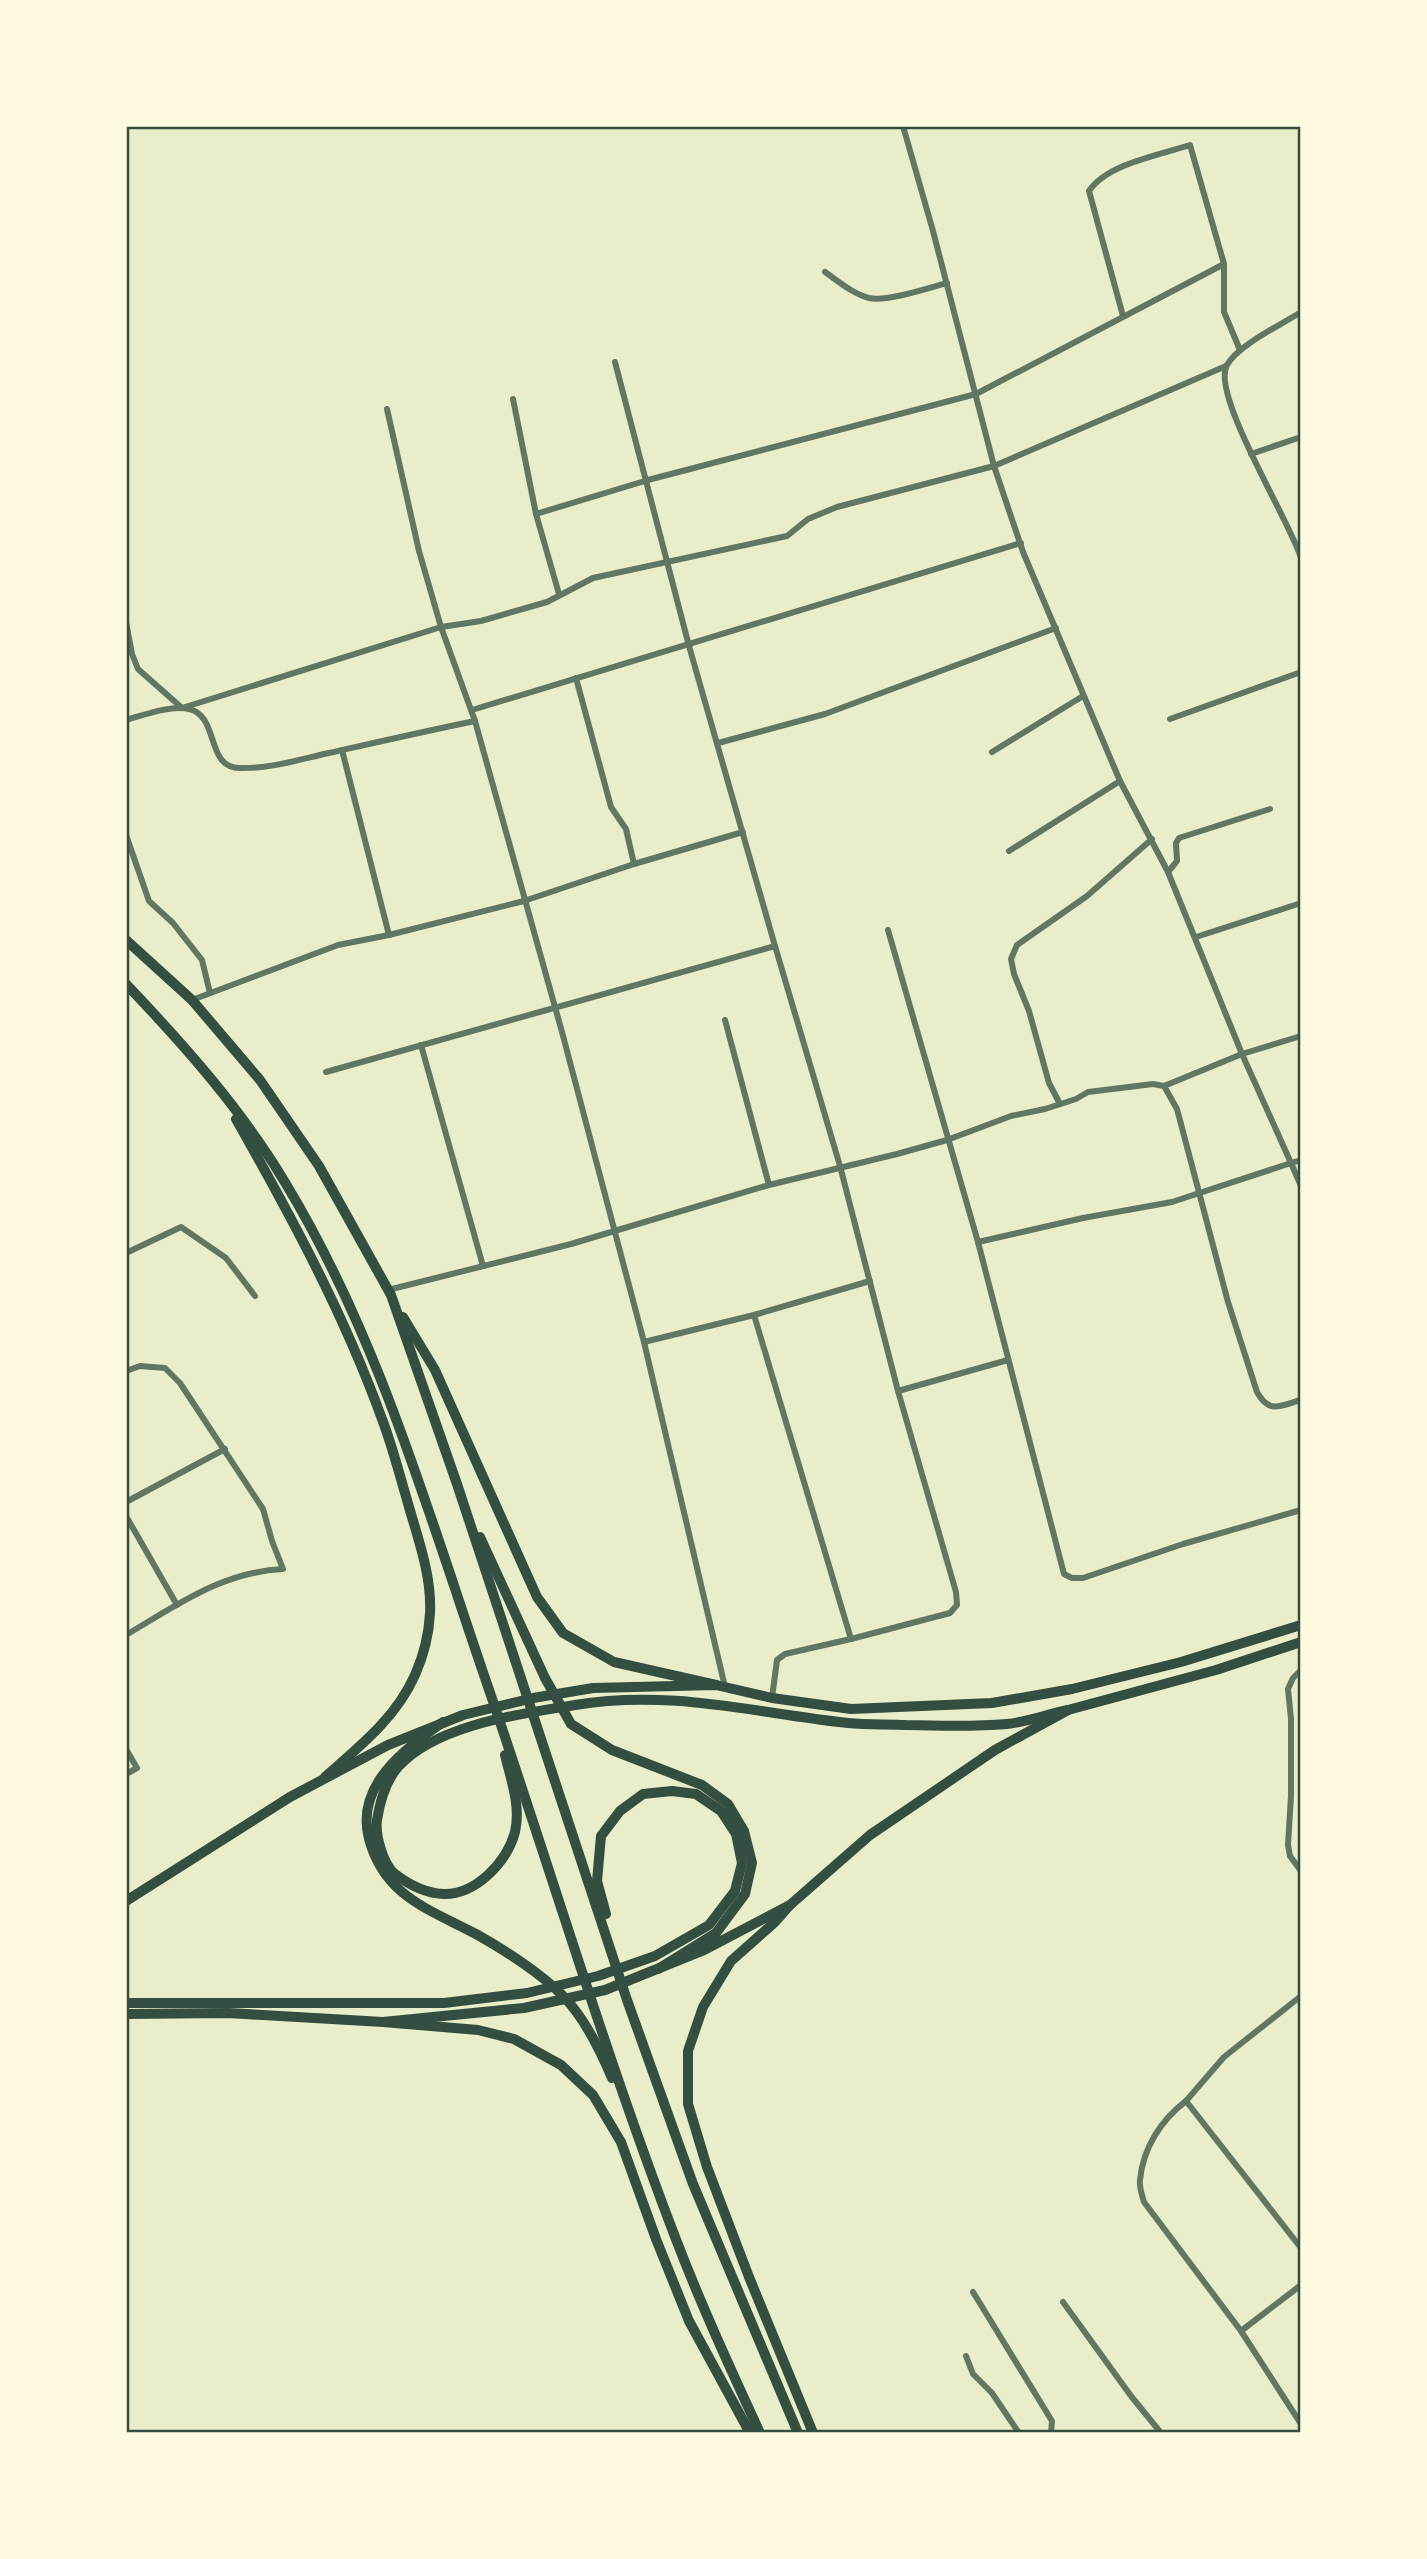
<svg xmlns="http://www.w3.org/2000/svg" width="1427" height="2559" font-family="Signika,sans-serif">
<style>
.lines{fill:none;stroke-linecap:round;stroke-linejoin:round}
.minor{stroke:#617663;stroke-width:6}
.primary{stroke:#344e41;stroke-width:10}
.trunk{stroke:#344e41;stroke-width:10}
.neatline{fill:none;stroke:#344e41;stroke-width:2.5}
</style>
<rect width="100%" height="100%" fill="#e9edc9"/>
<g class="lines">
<g class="minor">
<polyline points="903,126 933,231 994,466 1023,552 1120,781 1168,872 1242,1054 1291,1163 1301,1160"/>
<path d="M825 272C838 281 853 294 869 298 887 302 928 288 947 283"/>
<path d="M1301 312C1281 325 1238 345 1227 365 1210 394 1291 523 1301 558"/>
<path d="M1123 316 1089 191C1107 164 1159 155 1190 145L1224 264V312L1240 350"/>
<polyline points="615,362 689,646 775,946"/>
<polyline points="513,399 536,514 559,594"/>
<polyline points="387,409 419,551 441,627 475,721 562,1032 644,1342 725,1687"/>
<polyline points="1251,454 1301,437"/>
<polyline points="536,514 648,480 976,394 1224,264"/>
<polyline points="126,622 132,654 138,669 182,708 441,627 481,621 547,602 593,578 787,536 808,519 837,507 994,466 1226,366"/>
<polyline points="576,678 611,807 626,829 634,864"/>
<polyline points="472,710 1021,543"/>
<polyline points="1170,719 1301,672"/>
<path d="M126 720C144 715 170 705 189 709 220 716 205 768 240 768 270 769 301 759 329 753 378 742 426 731 475 721"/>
<polyline points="718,743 825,714 1056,628"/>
<polyline points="342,750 389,935 524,901 634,864 743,832"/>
<polyline points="992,752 1083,696"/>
<polyline points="126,835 149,901 173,923 202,960 210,993"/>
<polyline points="1009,851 1120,781"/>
<polyline points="1168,872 1177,861 1176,843 1179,838 1270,809"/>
<polyline points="888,930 978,1242 1064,1574 1072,1578 1083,1578 1183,1544 1301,1510"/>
<polyline points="1196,937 1301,903"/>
<polyline points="192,1000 338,945 389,935"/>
<polyline points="725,1020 769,1185"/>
<polyline points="421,1045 483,1266"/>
<polyline points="326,1072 775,946 840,1166 898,1391 956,1592 957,1605 950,1613 851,1639 785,1654 777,1660 772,1698"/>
<polyline points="1164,1086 1242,1054 1301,1036"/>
<polyline points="1060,1104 1049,1083 1029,1011 1014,974 1011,959 1017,945 1087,896 1152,839"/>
<polyline points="978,1242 1083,1218 1172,1202 1291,1163 1301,1186"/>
<polyline points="126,1253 181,1227 226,1258 255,1296"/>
<path d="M388 1290 571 1244 769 1185 897 1154 947 1140 1011 1116 1045 1109 1076 1099 1088 1092 1153 1084 1164 1086 1177 1109 1228 1302 1257 1392C1269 1414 1280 1406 1301 1400"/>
<polyline points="644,1342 754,1315"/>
<path d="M126 1371 140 1366 165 1368 180 1383 263 1509 272 1541 283 1569C222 1572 177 1605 126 1635"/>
<polyline points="898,1391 1008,1360"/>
<polyline points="126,1502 225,1449"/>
<polyline points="126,1516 177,1605"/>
<polyline points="851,1639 754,1315 870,1281"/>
<polyline points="1301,1670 1293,1678 1288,1689 1291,1719 1291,1796 1288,1845 1290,1856 1301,1871"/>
<polyline points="126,1749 137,1768 126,1774"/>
<polyline points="1301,1996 1224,2057 1186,2101 1301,2248"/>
<path d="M1186 2101C1161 2120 1143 2148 1140 2180 1139 2187 1142 2195 1144 2202L1241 2331 1301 2424"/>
<polyline points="973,2292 1052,2421 1051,2433"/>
<polyline points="1063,2302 1131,2396 1161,2433"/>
<polyline points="1241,2331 1301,2285"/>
<polyline points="966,2356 973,2374 992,2393 1019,2433"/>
</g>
<g class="primary">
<polyline points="126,1901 290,1797 388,1745 463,1715 533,1698 593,1688 716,1685 772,1698 851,1709 992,1703 1072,1689 1181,1662 1301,1625"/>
<polyline points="126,2014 228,2013 383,2022 524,2008 605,1990 704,1950 790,1905 870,1835 995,1750 1068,1710 1216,1670 1301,1642"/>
</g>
<g class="trunk">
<polyline points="126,940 192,1000 260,1080 319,1166 391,1295 457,1484 627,2000 693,2184 798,2433"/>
<path d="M126 984C185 1046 242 1110 286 1184 379 1338 428 1512 486 1681 550 1867 606 2058 677 2242 702 2307 731 2370 760 2433"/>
<path d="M236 1119C291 1216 344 1314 382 1419 392 1445 399 1473 407 1500 417 1536 432 1575 430 1613 429 1633 423 1657 415 1675 396 1718 359 1747 325 1777"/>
<polyline points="403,1317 435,1370 537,1597 563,1633 614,1662 716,1685"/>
<polyline points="480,1537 545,1678 571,1724 612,1750 702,1785 728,1804 744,1831 752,1863 745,1894 716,1933 658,1969"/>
<path d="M443 1722C404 1750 355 1785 369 1839 385 1897 429 1909 476 1934 503 1949 542 1974 563 1996 583 2016 601 2052 612 2078"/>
<path d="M505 1755C511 1780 521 1806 515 1832 507 1862 476 1895 443 1894 426 1893 408 1884 395 1874 383 1864 375 1835 377 1820 380 1801 385 1782 398 1767 437 1724 521 1714 575 1705 670 1689 755 1713 848 1723 867 1725 887 1724 906 1725 939 1726 973 1727 1007 1724 1027 1722 1048 1714 1068 1710"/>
<polyline points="790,1905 775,1922 731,1961 703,2007 688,2051 688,2104 707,2167 749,2277 813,2433"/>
<polyline points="126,2003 444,2003 527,1993 598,1976 655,1956 709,1925 735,1891 742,1863 736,1834 721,1811 696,1794 672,1791 643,1794 620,1811 601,1836 597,1881 606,1914"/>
<polyline points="383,2022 478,2030 514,2039 561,2065 593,2095 621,2142 656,2239 689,2321 750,2433"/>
</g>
</g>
<rect width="1427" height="2559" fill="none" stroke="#fefae0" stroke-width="256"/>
<rect x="128" y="128" width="1171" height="2303" class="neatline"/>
</svg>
